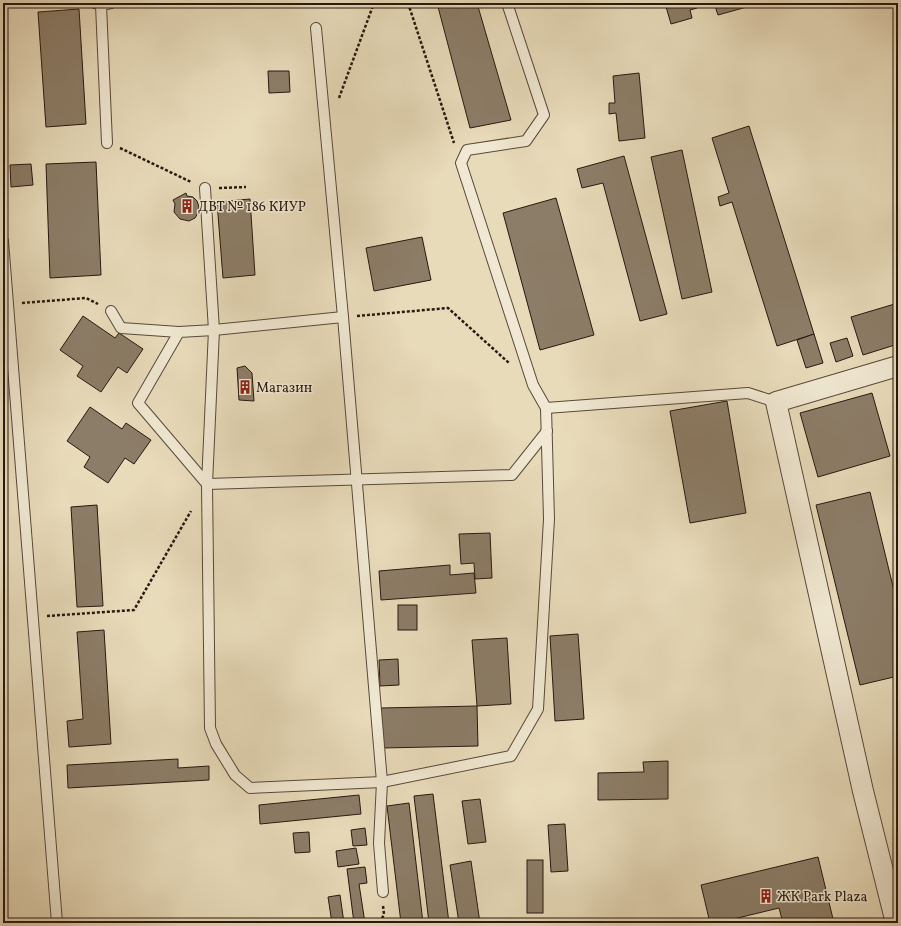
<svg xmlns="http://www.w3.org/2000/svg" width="901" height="926" font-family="Vollkorn,serif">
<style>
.building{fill:#8c7d68;stroke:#28180f}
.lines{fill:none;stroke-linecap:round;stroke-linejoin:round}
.service-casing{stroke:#58493a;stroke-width:12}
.minor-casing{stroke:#58493a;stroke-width:22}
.path{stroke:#28180f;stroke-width:2.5;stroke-dasharray:3 2;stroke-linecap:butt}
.service{stroke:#f0e8d2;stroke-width:10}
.minor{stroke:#f0e8d2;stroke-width:20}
.labels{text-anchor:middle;stroke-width:3;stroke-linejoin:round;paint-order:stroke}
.poi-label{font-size:14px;fill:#28180f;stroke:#f0e8d2;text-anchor:start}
</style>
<rect width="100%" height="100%" fill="#e8dbba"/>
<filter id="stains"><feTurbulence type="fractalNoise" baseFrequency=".005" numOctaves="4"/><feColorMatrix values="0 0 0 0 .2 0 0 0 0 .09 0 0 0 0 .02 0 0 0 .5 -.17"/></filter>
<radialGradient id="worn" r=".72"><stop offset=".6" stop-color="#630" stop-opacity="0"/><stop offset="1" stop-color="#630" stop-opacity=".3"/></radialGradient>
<g class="building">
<polygon points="437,3 477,3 511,120 470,128"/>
<polygon points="665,3 696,3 697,8 690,10 692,18 671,24"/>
<polygon points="714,3 761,3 718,15"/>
<polygon points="79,9 86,124 46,127 38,12"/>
<polygon points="268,71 289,71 290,92 269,93"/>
<polygon points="639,73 645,138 619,141 616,113 609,114 609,103 615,103 613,76"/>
<polygon points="749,126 814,334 777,346 732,202 720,206 718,197 729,193 712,138"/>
<polygon points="682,150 712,292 682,299 651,157"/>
<polygon points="624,156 667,314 640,321 603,183 582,188 577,169"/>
<polygon points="96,162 101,275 50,278 46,164"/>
<polygon points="31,164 33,185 11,187 10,165"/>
<polygon points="186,193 187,196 193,197 197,201 199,207 198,213 195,218 189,221 180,219 174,212 175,204 173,200"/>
<polygon points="556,198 594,335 540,350 503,213"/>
<polygon points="250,199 255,275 223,278 217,202"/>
<polygon points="422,237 431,280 374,291 366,248"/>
<polygon points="898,303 898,344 863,355 851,317"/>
<polygon points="83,316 115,338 119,333 143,349 127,373 118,367 101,392 77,376 83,366 60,350"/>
<polygon points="814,334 823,363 806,368 797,340"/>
<polygon points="847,338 853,356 836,362 830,343"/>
<polygon points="245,366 252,373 254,401 239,400 237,368"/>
<polygon points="872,393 890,456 818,477 800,413"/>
<polygon points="727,401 746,513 690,523 670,411"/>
<polygon points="90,407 122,429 126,423 151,440 134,464 125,458 108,483 84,467 90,457 67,441"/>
<polygon points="870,492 898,607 898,676 860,685 816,505"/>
<polygon points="97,505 103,606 77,607 71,507"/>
<polygon points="490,533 492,578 475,579 474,563 461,564 459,534"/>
<polygon points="450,565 450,575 474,573 476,593 381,600 379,571"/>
<rect x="398" y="605" width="19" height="25"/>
<polygon points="104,630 111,744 69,747 67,721 83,719 77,632"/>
<polygon points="578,634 584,719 555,721 550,636"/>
<polygon points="507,638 511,704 477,706 472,640"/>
<polygon points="398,659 399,685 380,686 379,660"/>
<polygon points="477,706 478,746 382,748 381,708"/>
<polygon points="178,759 178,768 209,766 209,780 68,788 67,765"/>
<polygon points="668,761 668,799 598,800 598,773 644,772 643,762"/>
<polygon points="433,794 449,923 429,923 414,796"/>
<polygon points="359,795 361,814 260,824 259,805"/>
<polygon points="480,799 486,842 468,844 462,801"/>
<polygon points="409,803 423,923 401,923 387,806"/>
<polygon points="565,824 568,871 551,872 548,825"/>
<polygon points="365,828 367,845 353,846 351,830"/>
<polygon points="309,832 310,852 295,853 293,833"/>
<polygon points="356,848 359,864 338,867 336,851"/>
<polygon points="818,857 834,923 783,923 779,908 717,923 710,923 701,885"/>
<rect x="527" y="860" width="16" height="53"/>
<polygon points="471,861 480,923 459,923 450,865"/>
<polygon points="365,867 367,883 359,884 365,923 354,923 347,869"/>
<polygon points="340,895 344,923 332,923 328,897"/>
</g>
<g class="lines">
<defs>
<g id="service">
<polyline points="95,3 101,5 111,3"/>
<polyline points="101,5 107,143"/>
<polyline points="316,28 343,317 382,782 379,843 383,892"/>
<polyline points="205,188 214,330 207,484 210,728 216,744 235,775 250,788 382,782 511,756 538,709 549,519 546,408 533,385 461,163 467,150 526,141 544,115 507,3"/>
<polyline points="3,241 57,923"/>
<polyline points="111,311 121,328 179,332"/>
<polyline points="343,317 214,330 179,332 138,403 207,484 512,475 547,431"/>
<polyline points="546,408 748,393 776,402"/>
</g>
<polyline id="minor" points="896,923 863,791 776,402 898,366"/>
</defs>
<use href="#service" class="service-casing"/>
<use href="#minor" class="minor-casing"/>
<g class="path">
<polyline points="408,3 454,143"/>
<polyline points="339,98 374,3"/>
<polyline points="120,148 191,182"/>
<polyline points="219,188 246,187"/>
<polyline points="22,303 86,298 98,304"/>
<polyline points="357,316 448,308 509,363"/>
<polyline points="47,616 134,610 191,511"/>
<polyline points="380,923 384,914 383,906"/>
</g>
<use href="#service" class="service"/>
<use href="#minor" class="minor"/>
</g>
<defs>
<symbol id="building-bare" viewBox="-9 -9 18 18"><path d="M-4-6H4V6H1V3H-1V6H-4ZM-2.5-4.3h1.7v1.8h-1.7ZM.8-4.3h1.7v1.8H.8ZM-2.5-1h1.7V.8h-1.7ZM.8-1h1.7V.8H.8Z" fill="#8f2418" stroke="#f0e8d2" stroke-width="2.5" paint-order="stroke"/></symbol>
</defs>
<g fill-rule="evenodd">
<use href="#building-bare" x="177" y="196" width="20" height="20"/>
<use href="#building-bare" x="235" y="377" width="20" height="20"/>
<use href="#building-bare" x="756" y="886" width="20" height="20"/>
</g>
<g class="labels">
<g class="poi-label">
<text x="198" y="211">ДВТ № 186 КИУР</text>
<text x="256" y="392">Магазин</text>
<text x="777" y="901">ЖК Park Plaza</text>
</g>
</g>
<rect width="901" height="926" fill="none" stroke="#e8dbba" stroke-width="16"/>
<rect x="4" y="4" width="893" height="918" fill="none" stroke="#28180f" stroke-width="2"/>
<rect x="8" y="8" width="885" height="910" fill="none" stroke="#28180f"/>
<rect width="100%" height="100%" filter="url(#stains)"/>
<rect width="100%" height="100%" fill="url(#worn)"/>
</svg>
